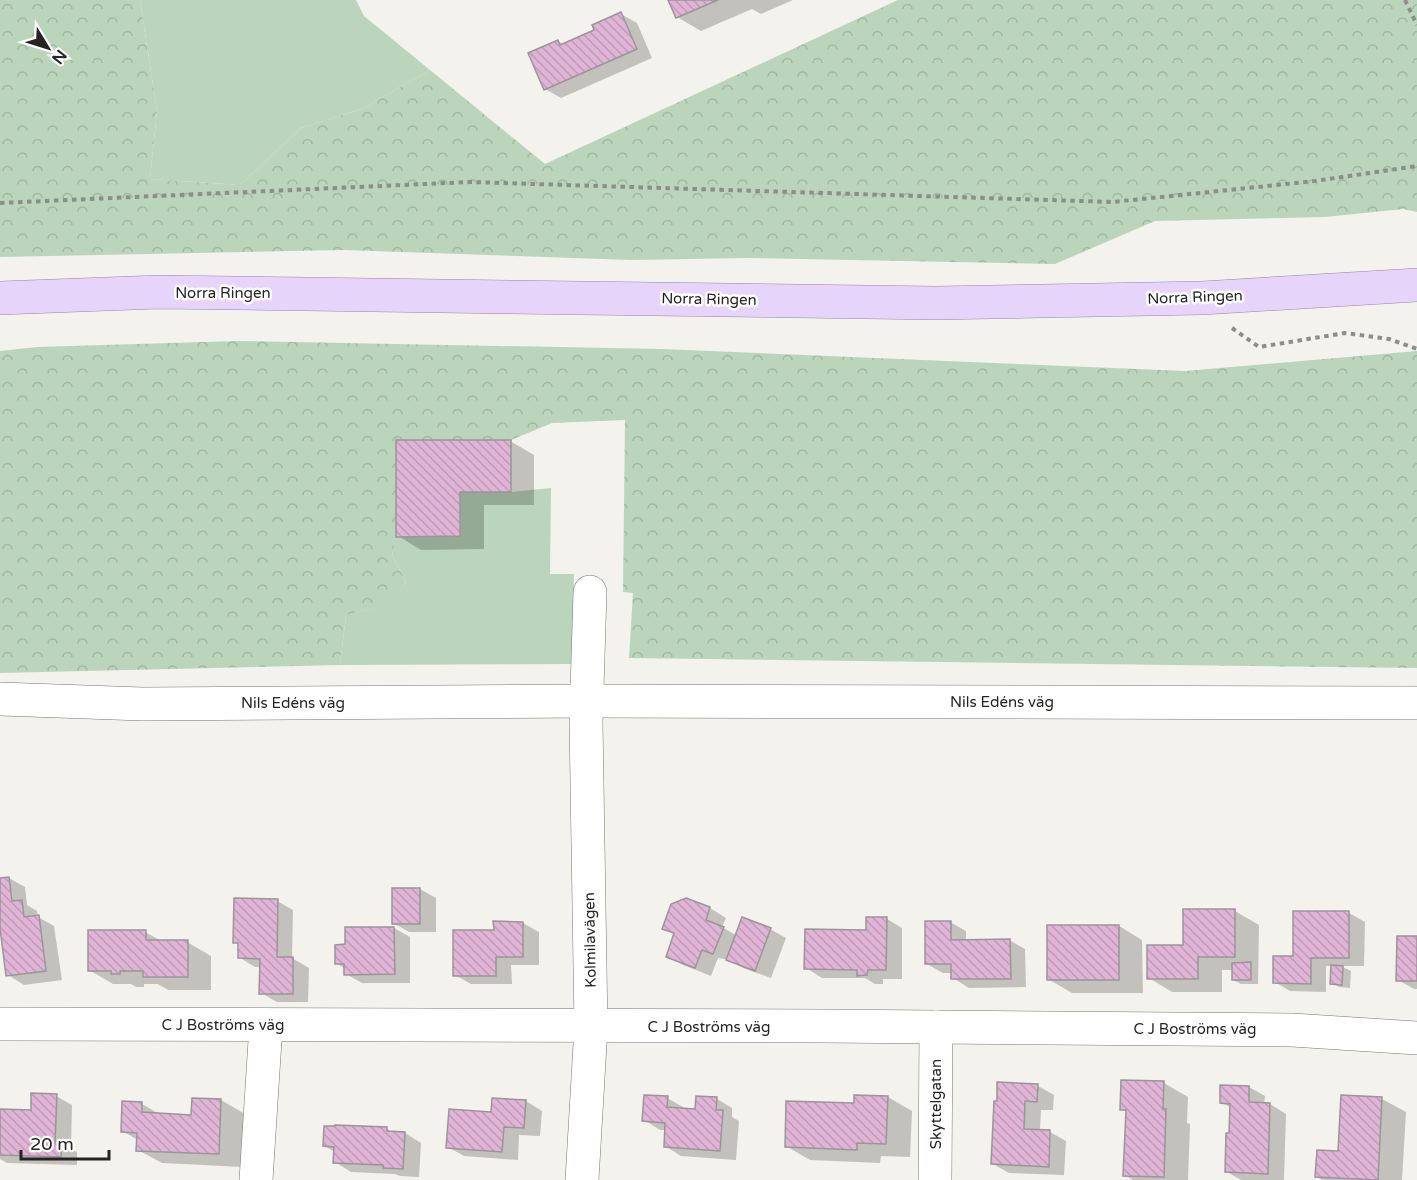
<svg xmlns="http://www.w3.org/2000/svg" width="1417" height="1180" font-family="'Varela Round',sans-serif">
<style>
.grass{fill:#bad5bb}
.forest{fill:url(#forest-crowns)}
.shadow{fill:#0003}
.building{fill:url(#building-back-hatch);stroke:#9b9599;stroke-width:1.5}
.lines{fill:none;stroke-linecap:round;stroke-linejoin:round}
.minor-casing{stroke:#787771;stroke-width:34}
.major-casing{stroke:#9884ad;stroke-width:34}
.path{stroke:#8e8d89;stroke-width:4;stroke-dasharray:4.5 4.5;stroke-linecap:butt}
.minor{stroke:#fff;stroke-width:33}
.major{stroke:#e6d4fb;stroke-width:33}
.labels{text-anchor:middle;stroke-width:5;stroke-linejoin:round;paint-order:stroke}
.street-label{font-size:15px;fill:#242422;stroke:#fff}
</style>
<defs>
<pattern id="forest-crowns" width="20" height="18" patternUnits="userSpaceOnUse" patternTransform="scale(1.5)"><rect width="20" height="18" fill="#bad5bb"/><path d="M2 6a3 3 0 1 1 6 0M12 15a3 3 0 1 1 6 0" fill="none" stroke="#a0b7a0"/></pattern>
<pattern id="building-back-hatch" width="6" height="6" patternUnits="userSpaceOnUse" patternTransform="scale(1.5)"><rect width="6" height="6" fill="#e0b4d6"/><path d="M-1 5l2 2M0 0l6 6M5-1l2 2" fill="none" stroke="#c09bb7"/></pattern>
</defs>
<rect width="100%" height="100%" fill="#f3f2ec"/>
<g class="grass">
<polygon points="140,0 356,0 364,16 430,70 362,109 301,128 240,185 150,179 157,111"/>
<path d="M551 488 550 574H574L572 664 340 665 346 615C373 607 389 608 406 582L392 555 396 537 460 536V492H511Z"/>
</g>
<g class="forest">
<polygon points="0,0 140,0 157,111 150,179 240,185 301,128 362,109 430,70 545,164 898,0 1417,0 1417,212 1403,209 1325,217 1155,221 1055,264 748,258 632,260 344,250 0,257"/>
<path d="M237 341 662 349 1185 371 1417 351V668L629 658 633 593 623 592 625 420 552 423 511 440H396V537L392 555 406 582C390 608 374 607 346 615L340 665 0 673V351L37 347Z"/>
</g>
<g class="shadow">
<polygon points="670,0 793,0 761,14 752,9 701,31 677,17"/>
<polygon points="621,14 637,23 652,58 561,98 545,89 558,41 564,45 596,31"/>
<polygon points="510,441 534,455 534,505 484,505 484,549 421,550 398,536"/>
<polygon points="9,878 25,887 27,905 37,911 38,917 54,926 62,980 24,985 8,975 3,936 0,935 0,879"/>
<polygon points="420,889 436,898 436,932 409,932 393,923"/>
<polygon points="686,899 710,908 726,918 722,927 737,936 770,929 786,938 771,978 743,968 730,960 718,958 711,976 683,965 667,956 675,935 664,928"/>
<polygon points="277,901 293,910 292,958 309,968 308,1002 277,1002 261,993 261,967 255,967 240,958 240,945 235,942"/>
<polygon points="1235,911 1259,925 1258,984 1241,984 1233,980 1233,970 1222,970 1222,992 1172,992 1149,978 1184,947"/>
<polygon points="1349,913 1365,922 1364,966 1341,966 1351,971 1350,988 1339,987 1332,983 1333,966 1326,966 1326,992 1290,991 1275,982 1294,958"/>
<polygon points="887,919 902,928 902,979 883,979 883,984 875,984 865,978 822,978 806,968"/>
<polygon points="950,922 966,931 966,941 1009,940 1025,949 1026,987 969,988 953,978 953,973 943,973 927,964"/>
<polygon points="523,923 539,932 539,965 511,965 512,984 471,984 455,975 495,932"/>
<polygon points="1119,926 1142,940 1143,993 1072,993 1048,979"/>
<polygon points="394,928 410,937 410,983 362,983 346,974 346,969 336,963 346,946"/>
<polygon points="145,932 163,942 187,942 211,956 211,990 168,990 158,984 144,984 144,987 136,987 131,984 113,984 89,970"/>
<polygon points="1417,938 1417,989 1414,989 1398,980"/>
<polygon points="1164,1083 1188,1097 1187,1123 1190,1124 1188,1180 1133,1180 1125,1175 1127,1112 1122,1109"/>
<polygon points="1038,1086 1054,1095 1053,1110 1041,1110 1040,1131 1050,1132 1066,1141 1064,1175 1009,1173 993,1164 995,1103"/>
<polygon points="1249,1087 1265,1096 1264,1104 1270,1104 1286,1114 1284,1180 1241,1180 1227,1172 1232,1108 1222,1103"/>
<polygon points="56,1096 72,1105 71,1149 77,1152 77,1165 7,1163 0,1159 0,1110 32,1112"/>
<polygon points="888,1097 912,1111 910,1157 881,1156 880,1163 810,1160 786,1146 855,1105"/>
<polygon points="667,1098 683,1107 683,1110 696,1111 717,1099 732,1108 732,1117 739,1121 736,1160 681,1156 665,1146 666,1130 660,1130 644,1120"/>
<polygon points="193,1099 221,1100 245,1114 243,1167 162,1163 138,1150 138,1140 122,1131 142,1104 161,1115 193,1116"/>
<polygon points="1382,1099 1406,1112 1402,1180 1322,1180 1317,1177 1340,1152"/>
<polygon points="526,1101 542,1111 540,1136 519,1135 518,1160 464,1156 448,1147"/>
<polygon points="387,1129 394,1133 405,1133 421,1143 419,1177 400,1176 395,1174 351,1172 335,1162 335,1152 324,1146"/>
</g>
<g class="building">
<polygon points="668,0 718,0 676,18"/>
<polygon points="621,12 637,49 544,90 528,53 558,40 560,45 594,30 592,25"/>
<polygon points="396,440 511,440 511,492 460,492 460,536 396,537"/>
<polygon points="9,877 12,901 22,900 24,917 39,915 46,971 6,976 0,928 0,878"/>
<rect x="392" y="888" width="28" height="36"/>
<polygon points="234,898 278,899 277,957 293,957 293,994 259,994 260,959 238,958 238,943 233,943"/>
<polygon points="686,898 710,907 706,920 724,927 713,954 702,950 695,968 666,957 674,933 662,929 671,904"/>
<polygon points="1183,909 1235,909 1235,957 1198,957 1198,979 1147,979 1147,945 1183,945"/>
<polygon points="1293,911 1349,911 1349,958 1311,958 1311,984 1273,983 1273,956 1293,956"/>
<polygon points="742,917 771,928 755,971 726,960"/>
<polygon points="866,917 887,917 886,970 868,970 867,975 857,976 857,970 804,969 805,929 866,930"/>
<polygon points="493,921 523,922 523,957 496,957 496,976 453,976 453,930 494,930"/>
<polygon points="925,921 951,921 951,940 1010,939 1011,979 951,979 951,964 925,964"/>
<rect x="1047" y="925" width="72" height="55"/>
<polygon points="345,927 394,927 395,974 344,975 344,964 335,964 335,945 345,944"/>
<polygon points="88,930 146,930 146,940 188,940 188,977 143,977 143,971 120,971 120,974 111,974 111,971 88,971"/>
<polygon points="1397,936 1417,936 1417,981 1396,981"/>
<polygon points="1251,962 1251,980 1232,980 1232,963"/>
<polygon points="1331,965 1343,966 1342,985 1330,984"/>
<polygon points="1121,1080 1164,1081 1163,1109 1166,1109 1164,1177 1123,1176 1126,1110 1120,1110"/>
<polygon points="997,1082 1038,1084 1037,1102 1025,1101 1024,1129 1050,1130 1049,1167 991,1164 994,1101 997,1101"/>
<polygon points="1220,1085 1249,1086 1249,1102 1270,1103 1268,1174 1225,1172 1226,1133 1229,1133 1230,1104 1220,1103"/>
<polygon points="31,1093 57,1094 55,1142 62,1142 61,1157 0,1155 0,1109 31,1110"/>
<polygon points="644,1095 668,1096 667,1107 695,1109 696,1096 717,1097 716,1110 723,1110 720,1151 664,1147 665,1123 642,1121"/>
<polygon points="854,1095 888,1096 886,1144 857,1143 857,1150 785,1147 786,1101 854,1103"/>
<polygon points="1341,1095 1382,1097 1378,1180 1315,1177 1317,1150 1338,1151"/>
<polygon points="192,1098 221,1099 219,1154 136,1151 137,1133 121,1132 122,1101 142,1102 142,1112 191,1115"/>
<polygon points="492,1098 526,1100 524,1128 504,1127 502,1152 446,1148 449,1109 491,1112"/>
<polygon points="335,1125 387,1127 387,1131 405,1132 403,1169 383,1168 383,1165 333,1163 334,1147 323,1146 324,1126 335,1126"/>
</g>
<g class="lines">
<defs>
<g id="minor">
<polyline points="0,699 143,704 586,701 1417,703"/>
<polyline points="0,1024 824,1026 1292,1030 1417,1038"/>
<polyline points="256,1180 266,1025"/>
<polyline points="582,1180 591,1027 586,722 590,592"/>
<polyline points="935,1180 936,1027"/>
</g>
<polyline id="major" points="0,298 159,292 936,303 1202,298 1417,285"/>
</defs>
<use href="#minor" class="minor-casing"/>
<use href="#major" class="major-casing"/>
<g class="path">
<polyline points="1405,0 1417,25"/>
<polyline points="0,203 470,182 1113,202 1315,181 1417,166"/>
<polyline points="1232,328 1259,347 1345,333 1389,339 1417,349"/>
</g>
<use href="#minor" class="minor"/>
<use href="#major" class="major"/>
</g>
<g class="labels">
<g class="street-label">
<text x="223" y="298">Norra Ringen</text>
<text transform="translate(1195 297) rotate(-2)" y="5">Norra Ringen</text>
<text transform="translate(709 299) rotate(1)" y="5">Norra Ringen</text>
<text x="1002" y="707">Nils Edéns väg</text>
<text x="293" y="708">Nils Edéns väg</text>
<text transform="translate(590 940) rotate(-91)" y="5">Kolmilavägen</text>
<text x="223" y="1030">C J Boströms väg</text>
<text x="709" y="1032">C J Boströms väg</text>
<text x="1195" y="1034">C J Boströms väg</text>
<text transform="translate(936 1104) rotate(-90)" y="5">Skyttelgatan</text>
</g>
</g>
<g transform="translate(48 48) rotate(128)" stroke="#ffffff" stroke-width="4.5" paint-order="stroke">
<path d="M0-4.5L10 22L0 15L-10 22Z" fill="#242422"/>
<text y="-9" font-size="16" font-weight="bold" text-anchor="middle" fill="#242422">N</text>
</g>
<path d="M21 1150v9h88v-9" fill="none" stroke="#242422" stroke-width="3"/>
<text x="30" y="1150" font-size="18" fill="#242422" stroke="#ffffff" stroke-width="4.5" paint-order="stroke">20 m</text>
</svg>
